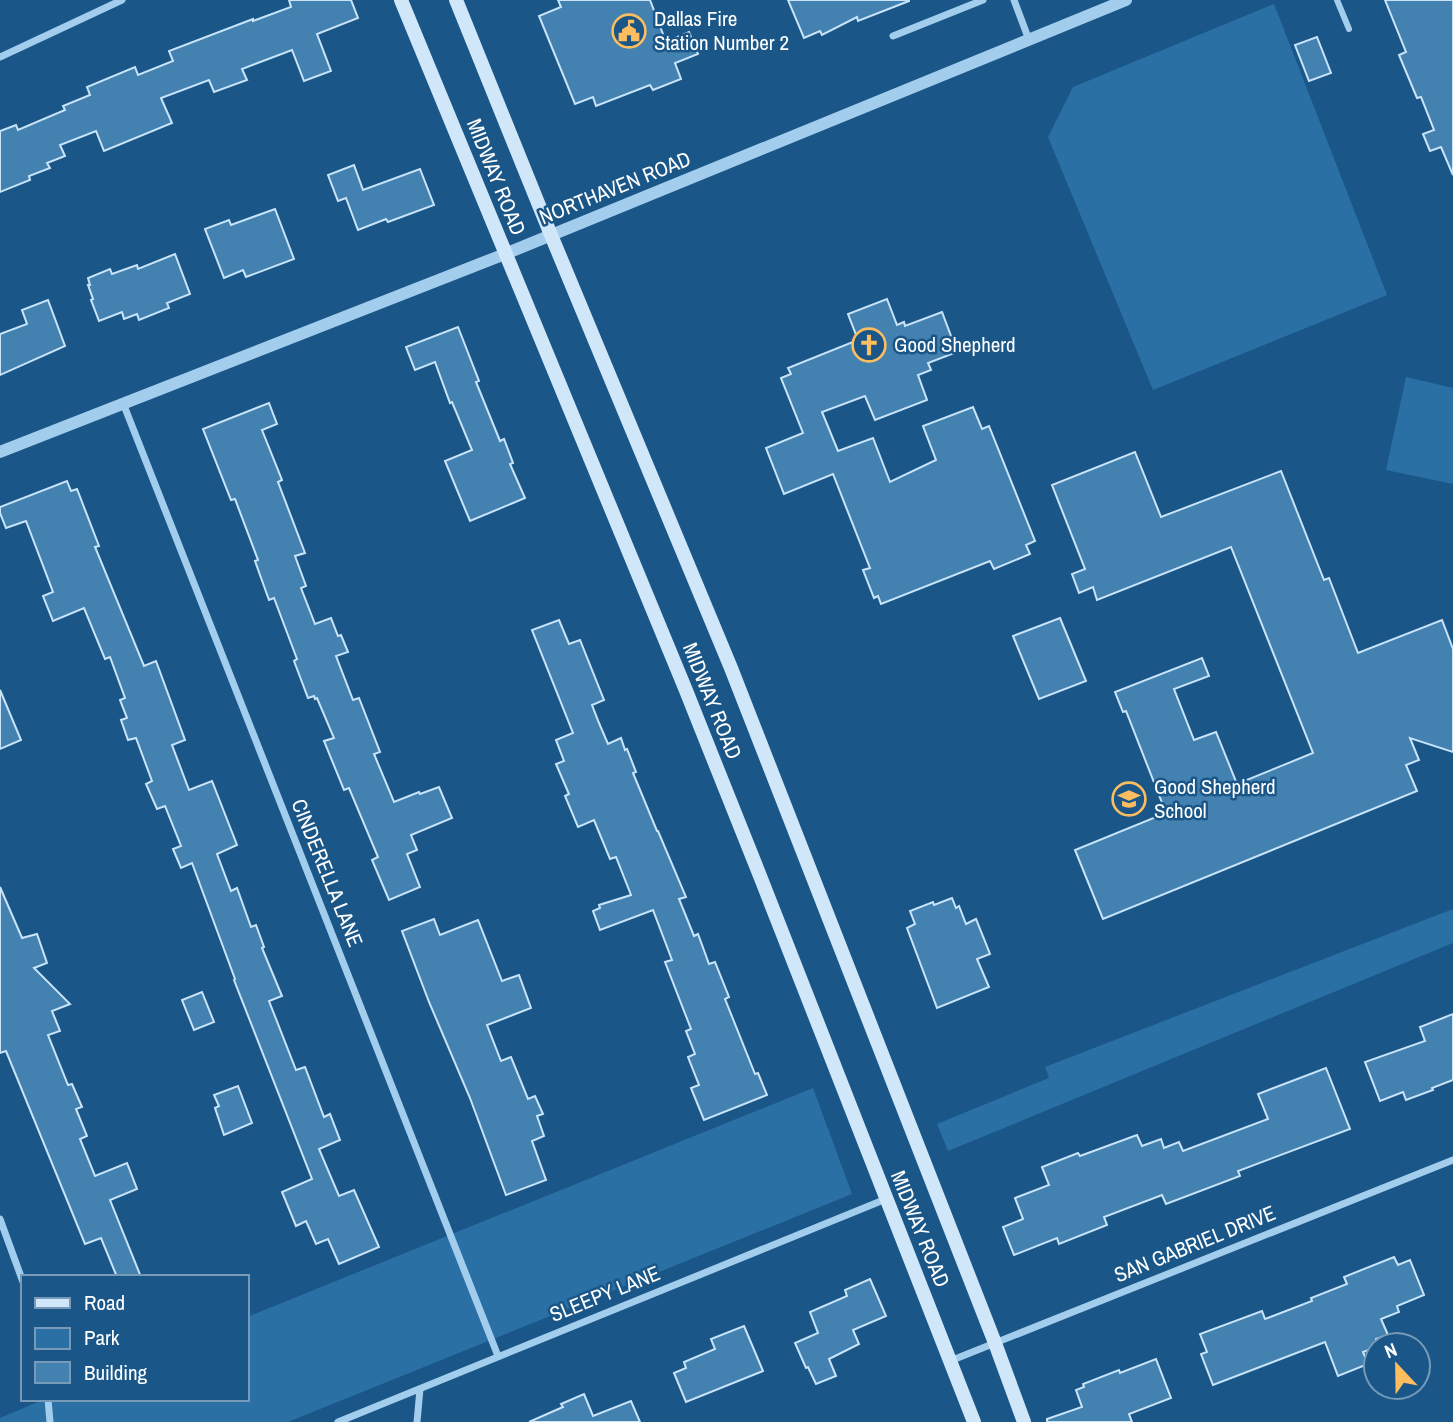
<svg xmlns="http://www.w3.org/2000/svg" width="1453" height="1422" font-family="'Archivo Narrow',sans-serif">
<style>
.green{fill:#2a70a5}
.building{fill:#4381b1;stroke:#c9e4f9;stroke-width:2}
.lines{fill:none;stroke-linecap:round;stroke-linejoin:round}
.pedestrian{stroke:#a3cdec;stroke-width:6}
.minor{stroke:#a3cdec;stroke-width:7}
.tertiary{stroke:#a3cdec;stroke-width:12}
.secondary{stroke:#d0e6f9;stroke-width:14}
.labels{text-anchor:middle;stroke-width:5;stroke-linejoin:round;paint-order:stroke}
.poi-label{font-size:21px;fill:#fff;stroke:#1a5788;text-anchor:start}
.street-label{font-size:21px;fill:#fff;stroke:#1a5788}
</style>
<rect width="100%" height="100%" fill="#1a5788"/>
<g class="green">
<polygon points="1274,4 1387,295 1153,390 1048,137 1073,87"/>
<polygon points="1406,377 1453,388 1453,484 1386,470"/>
<polygon points="1453,909 1453,943 948,1151 937,1124 1049,1078 1045,1067"/>
<polygon points="813,1088 852,1194 288,1422 0,1422 0,1418 45,1399 247,1399 247,1317"/>
</g>
<g class="building">
<polygon points="289,0 351,0 358,18 317,34 331,71 304,81 292,50 242,69 247,80 214,92 209,80 161,98 172,123 104,151 96,131 60,145 65,156 47,163 50,168 29,176 30,180 0,192 0,131 16,125 18,130 65,110 63,106 90,95 87,87 135,67 138,75 173,61 169,51 253,19 253,21 291,7"/>
<polygon points="558,0 650,0 666,42 689,32 698,54 675,63 681,79 653,90 650,85 596,106 593,97 575,104 539,16 561,7"/>
<polygon points="788,0 909,0 909,1 858,21 857,17 822,35 820,31 804,38"/>
<polygon points="1385,0 1453,0 1453,175 1441,147 1430,151 1423,134 1434,130 1421,97 1417,98 1399,55 1406,52"/>
<polygon points="1317,37 1331,73 1309,81 1295,45"/>
<polygon points="354,165 363,190 420,169 434,205 388,222 386,219 358,230 346,198 338,201 328,175"/>
<polygon points="275,209 294,259 246,277 243,270 224,278 205,229 229,220 231,225"/>
<polygon points="175,254 190,294 167,303 169,308 139,320 137,314 124,319 122,312 99,321 91,300 93,299 88,285 90,285 88,278 110,269 112,274 137,265 138,269"/>
<polygon points="887,299 897,325 904,322 905,326 942,312 957,352 928,363 931,370 918,375 927,400 875,420 865,396 822,412 838,451 873,438 890,482 936,460 923,426 973,407 982,429 989,426 1035,541 1026,545 1030,554 994,569 990,561 881,604 878,596 874,598 863,570 870,568 833,474 784,494 766,448 803,433 781,378 791,374 788,368 858,340 848,314"/>
<polygon points="48,300 65,346 0,375 0,334 27,324 22,310"/>
<polygon points="458,327 479,381 476,382 500,441 504,439 513,463 510,464 525,498 470,521 445,461 472,450 452,402 450,403 435,362 415,370 406,347"/>
<polygon points="269,403 277,424 262,430 282,480 278,482 305,553 295,556 306,586 301,588 315,624 331,618 338,636 341,635 348,652 336,656 353,700 359,698 380,752 374,754 394,802 419,792 420,794 439,787 452,818 411,835 417,850 407,854 420,887 389,900 372,860 378,857 349,788 344,790 324,741 334,738 317,698 315,699 314,696 308,698 294,661 297,659 274,598 269,600 255,561 258,560 235,499 231,500 203,429"/>
<polygon points="1135,452 1161,517 1281,471 1324,580 1329,578 1358,653 1442,620 1453,649 1453,752 1410,738 1419,760 1406,765 1417,791 1103,919 1075,850 1166,813 1126,711 1123,712 1115,692 1202,658 1209,676 1174,689 1194,740 1216,732 1237,784 1313,753 1231,547 1097,600 1093,587 1079,593 1072,574 1085,569 1052,485"/>
<polygon points="67,481 71,491 77,489 99,546 95,547 144,666 156,661 185,740 172,745 189,790 212,781 237,845 217,854 231,891 237,888 251,927 256,925 264,947 262,948 282,996 269,1001 296,1070 305,1067 324,1117 330,1114 340,1140 319,1149 339,1196 354,1190 379,1247 339,1264 328,1239 316,1244 306,1221 296,1226 282,1192 312,1179 234,980 235,979 192,863 181,868 173,849 181,846 165,806 157,809 146,784 152,781 136,738 128,740 121,720 127,718 120,700 125,698 110,657 105,659 84,608 53,621 43,596 53,592 26,521 6,528 0,513 0,507"/>
<polygon points="1060,618 1086,681 1039,699 1013,636"/>
<polygon points="559,620 569,644 580,640 604,700 592,705 599,723 608,744 621,738 625,750 627,749 636,772 633,773 657,831 658,831 686,897 679,899 694,936 698,934 709,964 715,962 729,997 725,999 755,1074 758,1073 767,1095 704,1120 691,1088 699,1085 688,1057 695,1054 686,1031 691,1029 665,962 672,960 653,910 600,930 593,911 600,908 599,905 631,895 616,857 610,859 594,820 578,827 565,796 569,794 556,764 564,761 556,740 573,733 532,630"/>
<polygon points="0,690 21,740 0,749"/>
<polygon points="0,887 22,938 37,934 47,963 34,968 70,1004 52,1011 60,1031 48,1035 68,1085 72,1084 82,1107 76,1109 87,1136 80,1139 95,1176 127,1163 137,1189 110,1200 141,1277 117,1277 101,1238 85,1244 6,1051 0,1053"/>
<polygon points="952,898 956,908 959,906 966,924 976,919 990,954 977,959 989,987 937,1008 907,928 915,924 910,911 933,902 934,905"/>
<polygon points="434,919 440,935 478,920 502,981 519,975 531,1008 487,1025 501,1061 511,1057 528,1099 535,1096 543,1114 537,1116 544,1136 532,1141 546,1180 506,1195 470,1098 429,1002 402,931"/>
<polygon points="202,992 214,1022 194,1030 182,1000"/>
<polygon points="1453,1014 1453,1080 1432,1088 1433,1090 1406,1100 1403,1092 1380,1101 1365,1062 1425,1041 1420,1027"/>
<polygon points="1326,1068 1350,1129 1238,1171 1240,1176 1166,1204 1162,1195 1104,1217 1107,1225 1059,1244 1057,1238 1014,1255 1003,1227 1023,1219 1015,1198 1049,1185 1042,1167 1078,1153 1080,1156 1137,1135 1142,1146 1161,1139 1164,1148 1179,1142 1183,1151 1268,1119 1258,1094"/>
<polygon points="238,1086 252,1123 224,1135 215,1108 219,1106 214,1095"/>
<polygon points="1394,1257 1398,1265 1410,1260 1424,1295 1397,1306 1399,1312 1381,1319 1388,1335 1376,1339 1376,1347 1363,1352 1368,1364 1338,1376 1325,1342 1213,1385 1201,1354 1207,1352 1200,1334 1262,1311 1265,1319 1312,1301 1311,1298 1347,1284 1344,1277"/>
<polygon points="870,1279 886,1316 853,1330 859,1344 829,1359 836,1376 816,1384 808,1367 806,1368 795,1343 818,1333 810,1312 847,1296 845,1290"/>
<polygon points="744,1326 763,1371 686,1402 674,1373 686,1368 684,1362 715,1349 711,1339"/>
<polygon points="1156,1359 1171,1398 1129,1414 1132,1422 1047,1422 1047,1419 1082,1407 1076,1390 1084,1387 1083,1384 1119,1370 1120,1373"/>
<polygon points="584,1394 593,1416 631,1401 640,1422 529,1422 563,1407 561,1404"/>
</g>
<g class="lines">
<polyline class="pedestrian" points="1337,0 1349,29"/>
<g class="minor">
<polyline points="1014,0 1029,40"/>
<polyline points="893,36 983,0"/>
<polyline points="0,57 122,0"/>
<polyline points="123,403 498,1356"/>
<polyline points="0,1219 23,1282"/>
<polyline points="950,1361 1453,1160"/>
<polyline points="48,1399 50,1422"/>
<polyline points="338,1422 886,1199"/>
<polyline points="417,1422 420,1389"/>
</g>
<polyline class="tertiary" points="0,452 505,254 1126,0"/>
<g class="secondary">
<polyline points="401,0 685,688 762,881 974,1422"/>
<polyline points="456,0 551,235 731,668 995,1343 1024,1422"/>
</g>
</g>
<defs>
<symbol id="civic-ring" viewBox="-11 -11 22 22"><circle r="9.5" fill="#1a5788" stroke="#febe5f" stroke-width="1.5"/><path d="M-.6-6.5H3V-4.5H.6V-3L4-1V1h2V6H-6V1h2V-1L-.6-3ZM-1.2 2.5V6h2.4V2.5Z" fill="#febe5f"/></symbol>
<symbol id="church-ring" viewBox="-11 -11 22 22"><circle r="9.5" fill="#1a5788" stroke="#febe5f" stroke-width="1.5"/><path d="M-1.2-6h2.4v3.5h3.3v2.4h-3.3V6h-2.4V-.1h-3.3v-2.4h3.3Z" fill="#febe5f"/></symbol>
<symbol id="school-ring" viewBox="-11 -11 22 22"><circle r="9.5" fill="#1a5788" stroke="#febe5f" stroke-width="1.5"/><path d="M0-5L7-2L0 1L-7-2ZM-4 1L0 2.5L4 1V4Q0 6-4 4Z" fill="#febe5f"/></symbol>
</defs>
<g fill-rule="evenodd">
<use href="#civic-ring" x="610" y="12" width="38" height="38"/>
<use href="#church-ring" x="850" y="326" width="38" height="38"/>
<use href="#school-ring" x="1110" y="780" width="38" height="38"/>
</g>
<g class="labels">
<g class="poi-label">
<text x="654" y="26">Dallas Fire<tspan x="654" dy="24">Station Number 2</tspan></text>
<text x="894" y="352">Good Shepherd</text>
<text x="1154" y="794">Good Shepherd<tspan x="1154" dy="24">School</tspan></text>
</g>
<g class="street-label">
<text transform="translate(496 177) rotate(68)" y="7">MIDWAY ROAD</text>
<text transform="translate(615 188) rotate(-22)" y="7">NORTHAVEN ROAD</text>
<text transform="translate(712 701) rotate(68)" y="7">MIDWAY ROAD</text>
<text transform="translate(327 873) rotate(68)" y="7">CINDERELLA LANE</text>
<text transform="translate(920 1229) rotate(68)" y="7">MIDWAY ROAD</text>
<text transform="translate(1195 1244) rotate(-22)" y="7">SAN GABRIEL DRIVE</text>
<text transform="translate(605 1294) rotate(-22)" y="7">SLEEPY LANE</text>
</g>
</g>
<rect x="21" y="1275" width="228" height="126" fill="#1a5788" stroke="#769ab8" stroke-width="2"/>
<rect x="35" y="1298" width="35" height="10" fill="#d0e6f9" stroke="#769ab8" stroke-width="2"/>
<text x="84" y="1310" font-size="21" fill="#ffffff">Road</text>
<rect x="35" y="1328" width="35" height="21" fill="#2a70a5" stroke="#769ab8" stroke-width="2"/>
<text x="84" y="1345" font-size="21" fill="#ffffff">Park</text>
<rect x="35" y="1362" width="35" height="21" fill="#4381b1" stroke="#769ab8" stroke-width="2"/>
<text x="84" y="1380" font-size="21" fill="#ffffff">Building</text>
<g transform="translate(1397 1366) rotate(338)"><circle r="33" fill="#1a5788" stroke="#769ab8" stroke-width="2"/>
<path d="M0-5L12 26L0 18L-12 26Z" fill="#febe5f"/>
<text y="-10" font-size="19" font-weight="bold" text-anchor="middle" fill="#ffffff">N</text>
</g>
</svg>
